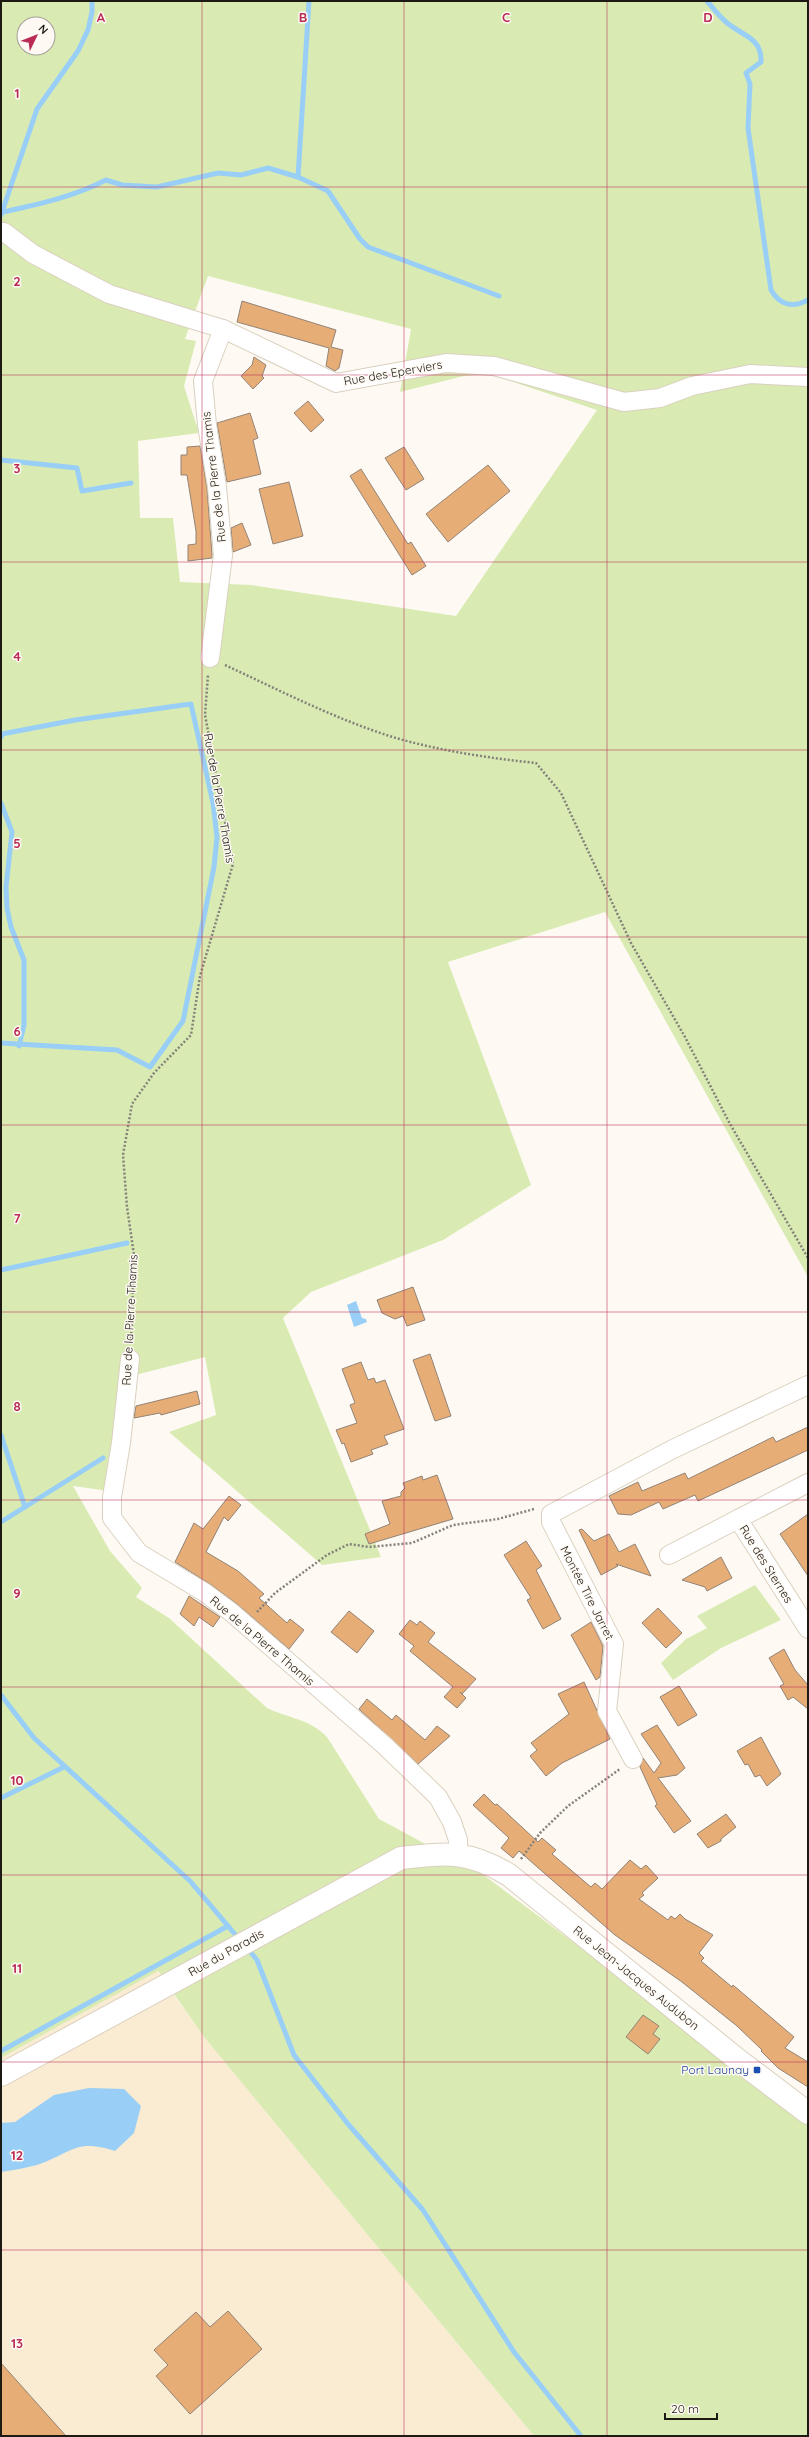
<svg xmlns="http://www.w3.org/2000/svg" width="809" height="2437" font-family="Quicksand,sans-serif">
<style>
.built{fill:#faebd3}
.green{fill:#d9ebb3;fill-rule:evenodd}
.water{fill:#99cff6}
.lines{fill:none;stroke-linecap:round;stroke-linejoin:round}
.stream{stroke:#99cff6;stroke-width:5}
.building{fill:#e7ad77;stroke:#928376}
.street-casing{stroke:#dbd0bf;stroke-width:20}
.secondary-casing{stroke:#dbd0bf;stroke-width:24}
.path{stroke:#84807a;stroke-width:2.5;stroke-dasharray:2 2;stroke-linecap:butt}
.street{stroke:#fff;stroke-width:18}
.secondary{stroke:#fff;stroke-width:22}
.grid{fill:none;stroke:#ba2b55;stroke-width:1;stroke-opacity:0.55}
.transit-dot{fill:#1a4fb4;stroke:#fefaf3;stroke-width:1.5}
.labels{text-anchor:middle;stroke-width:3;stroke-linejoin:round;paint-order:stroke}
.street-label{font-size:12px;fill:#1d1913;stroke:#fefaf3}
.transit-label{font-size:12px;fill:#164399;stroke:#fefaf3;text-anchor:end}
.grid-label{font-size:13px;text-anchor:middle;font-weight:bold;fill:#ba2b55;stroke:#fefaf3;stroke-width:3;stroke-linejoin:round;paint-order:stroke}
</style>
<rect width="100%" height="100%" fill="#fefaf3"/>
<polygon class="built" points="157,1971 204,2037 534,2436 1,2436 1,2058"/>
<g class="green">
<path d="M1 1H808V1277L605 912 448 962 531 1185 443 1240 311 1292 283 1318 381 1557 322 1565 169 1432 216 1415 205 1357 120 1379 109 1491 73 1486 110 1551 142 1588 136 1597 169 1618 267 1708C288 1718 310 1719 327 1737L379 1819 485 1876 589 1954 704 2047 808 2124V2436H534L204 2037 158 1971 1 2058ZM24 24H48V48H24ZM208 276 411 329 400 392 464 376 489 374 597 410 456 616 251 585 180 582 173 518H140L138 441 199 433 184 386 196 341 185 339Z"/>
<polygon points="755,1585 781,1620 721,1648 673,1680 661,1663 686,1639 707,1628 697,1616"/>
</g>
<g class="water">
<polygon points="356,1301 362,1318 366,1319 367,1322 354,1327 347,1305"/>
<path d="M89 2088 124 2089 141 2106 134 2133 115 2151C75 2138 72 2153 37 2165 26 2168 13 2170 1 2172V2123L15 2122 54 2095Z"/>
</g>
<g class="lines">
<g class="stream">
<path d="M707 1C713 8 719 16 726 22 742 36 762 37 761 62L746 73 750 84 748 128 771 290C779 304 792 309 808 300"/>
<polyline points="298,177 309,1"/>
<path d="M3 212C39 204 73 197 106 180L122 185 157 187 218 173 241 175 268 168 298 177 328 191 360 239 368 247 499 296"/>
<polyline points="1,215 37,109 78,51 88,30 92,12 92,1"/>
<polyline points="1,460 77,468 82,491 131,483"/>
<polyline points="1,737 2,734 75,720 191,704 213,803 217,837 214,867 183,1021 150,1067 117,1050 1,1043"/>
<polyline points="1,803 12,832 6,887 7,908 11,927 24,960 24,1025 19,1046"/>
<polyline points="1,1270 127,1243"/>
<polyline points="1,1435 25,1507"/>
<polyline points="1,1522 103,1458"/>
<polyline points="1,1695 34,1738 190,1881 239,1939"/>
<polyline points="1,1798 64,1767"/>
<polyline points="247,1948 257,1960 294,2055 348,2124 423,2210 514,2352 581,2436"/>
<polyline points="1,2051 228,1926"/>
</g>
</g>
<g class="building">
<polygon points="242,301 336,330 331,347 343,350 339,368 335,371 326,366 329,348 237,322"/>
<polygon points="254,357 266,365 262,376 264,378 253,389 241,376 252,365"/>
<polygon points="308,401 324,420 311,432 294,413"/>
<polygon points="250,413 258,438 253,440 261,474 227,482 217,423"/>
<polygon points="200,446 207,488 212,555 212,558 188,561 188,545 196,544 196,531 187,475 181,475 181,455 187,455 187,447"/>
<polygon points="404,447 424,479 406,490 385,458"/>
<polygon points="488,465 510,491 448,542 426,514"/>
<polygon points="361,469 408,544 411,542 426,566 412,575 350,476"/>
<polygon points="289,482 303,536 273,544 259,489"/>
<polygon points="242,523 251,545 233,552 231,528"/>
<polygon points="413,1287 425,1320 407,1326 403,1316 395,1319 382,1313 377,1300"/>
<polygon points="430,1354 451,1416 435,1421 413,1360"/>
<polygon points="361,1362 368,1380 374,1378 376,1383 385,1380 404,1429 384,1436 388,1444 371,1450 373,1454 351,1462 344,1443 342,1444 336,1430 357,1423 350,1405 355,1403 342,1369"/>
<polygon points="197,1391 200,1404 161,1415 160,1413 134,1418 136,1406"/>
<polygon points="808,1427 808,1450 698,1501 695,1495 663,1509 659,1502 631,1515 618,1514 609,1496 638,1482 642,1491 685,1473 688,1479 773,1437 776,1442"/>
<polygon points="437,1475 453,1519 369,1544 365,1534 390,1524 382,1501 401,1496 401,1492 405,1488 403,1483 422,1476 423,1480"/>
<polygon points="229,1496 241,1505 228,1521 224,1517 206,1552 238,1571 264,1594 259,1598 287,1623 290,1619 304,1630 289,1649 237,1604 210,1584 175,1562 194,1523 203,1529"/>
<polygon points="808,1514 808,1576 780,1534"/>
<polygon points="582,1529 594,1541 609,1534 619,1552 635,1544 651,1576 616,1564 618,1566 601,1575 579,1530"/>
<polygon points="526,1541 542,1566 536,1570 561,1619 543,1629 527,1600 531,1598 504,1555"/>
<polygon points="721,1557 732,1578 707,1591 705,1587 682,1580"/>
<polygon points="189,1596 220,1617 213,1627 199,1617 194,1626 180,1614"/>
<polygon points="658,1608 682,1633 666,1648 642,1623"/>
<polygon points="349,1611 374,1631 357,1653 331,1632"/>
<polygon points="410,1620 417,1625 420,1621 435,1633 428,1642 476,1679 462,1694 460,1692 466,1698 457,1708 444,1697 453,1687 410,1651 414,1646 399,1634"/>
<polygon points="591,1622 603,1646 600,1677 596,1680 571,1635"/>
<polygon points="784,1649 795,1670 808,1685 808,1709 793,1697 788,1700 780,1686 784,1684 769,1658"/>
<polygon points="584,1682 610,1739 562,1763 546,1776 530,1756 537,1750 531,1743 569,1714 558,1694"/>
<polygon points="679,1686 697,1715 678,1726 660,1697"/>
<polygon points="367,1699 392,1720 396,1715 425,1740 437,1726 450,1736 418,1764 359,1709"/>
<polygon points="657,1725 685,1768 677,1775 658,1778 691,1821 674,1833 655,1806 657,1804 640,1767 643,1758 654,1773 661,1763 641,1734"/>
<polygon points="761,1737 781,1774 767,1786 760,1775 755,1777 748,1764 745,1765 737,1751"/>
<polygon points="484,1794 495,1805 497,1804 538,1842 542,1838 556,1850 552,1854 591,1887 595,1883 602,1889 630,1860 641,1869 646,1865 658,1878 642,1893 644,1895 639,1899 668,1920 671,1916 675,1919 680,1914 685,1919 713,1935 699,1953 704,1958 701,1961 732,1987 733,1985 794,2037 785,2048 808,2062 808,2087 778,2068 761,2051 762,2050 737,2026 682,1982 615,1935 519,1851 513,1858 501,1848 509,1838 473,1805"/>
<polygon points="726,1814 736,1827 721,1839 721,1841 708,1848 697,1834"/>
<polygon points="643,2015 659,2026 653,2034 660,2039 648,2054 626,2037"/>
<polygon points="228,2311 262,2349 190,2414 156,2376 168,2365 154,2350 196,2312 210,2327"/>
<polygon points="1,2363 66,2436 1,2436"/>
</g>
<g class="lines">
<defs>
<g id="street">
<polyline points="4,232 33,254 109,294 223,329 336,383 446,363 494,366 624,402 660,398 692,386 750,374 808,377"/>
<polyline points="210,658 223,555 217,487 207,425 203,381 223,329"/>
<polyline points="130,1359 121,1443 112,1497 112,1518 139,1553 204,1592 231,1612 384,1745 438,1797 452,1822 458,1840 458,1854"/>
<polyline points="738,1519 808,1483"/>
<polyline points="669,1555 738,1519 808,1629"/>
<polyline points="633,1759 607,1711 614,1644 551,1522 551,1514 673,1449 808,1385"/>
</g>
<path id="secondary" d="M1 2075 401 1858C446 1853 469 1850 509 1875L738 2060 808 2113"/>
</defs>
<use href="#street" class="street-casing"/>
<use href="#secondary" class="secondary-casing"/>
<g class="path">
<path d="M225 665C281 691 337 720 396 738 441 751 489 758 536 763L561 793 631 943 685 1037 730 1124 808 1258"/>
<polyline points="131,1342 134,1255 127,1207 123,1155 132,1104 154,1073 191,1035 200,976 233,864 205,715 208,675"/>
<polyline points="257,1612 275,1593 327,1555 349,1544 369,1547 412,1543 453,1525 498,1519 534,1509"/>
<polyline points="521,1859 540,1833 568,1806 620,1769"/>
</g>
<use href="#street" class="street"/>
<use href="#secondary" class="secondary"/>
</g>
<path class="grid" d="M202 1V2436M404 1V2436M607 1V2436M1 187H808M1 375H808M1 562H808M1 750H808M1 937H808M1 1125H808M1 1312H808M1 1500H808M1 1687H808M1 1875H808M1 2062H808M1 2250H808"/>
<rect class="transit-dot" x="753" y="2066" width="8" height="8" rx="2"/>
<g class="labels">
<g class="street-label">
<text transform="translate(393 373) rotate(-10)" y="4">Rue des Eperviers</text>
<text transform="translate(214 477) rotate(-97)" y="4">Rue de la Pierre Thamis</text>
<text transform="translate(219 798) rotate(80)" y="4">Rue de la Pierre Thamis</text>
<text transform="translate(130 1320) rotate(-87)" y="4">Rue de la Pierre Thamis</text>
<text transform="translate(766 1564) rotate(58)" y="4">Rue des Sternes</text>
<text transform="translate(587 1593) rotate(63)" y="4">Montée Tire Jarret</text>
<text transform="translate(262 1641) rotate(40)" y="4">Rue de la Pierre Thamis</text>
<text transform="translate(226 1953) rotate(-29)" y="4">Rue du Paradis</text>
<text transform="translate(636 1978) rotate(39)" y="4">Rue Jean-Jacques Audubon</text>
</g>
<g class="transit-label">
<text x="749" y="2074">Port Launay</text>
</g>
</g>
<g class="grid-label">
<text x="101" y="22">A</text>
<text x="303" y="22">B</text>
<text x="506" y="22">C</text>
<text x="708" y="22">D</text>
<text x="17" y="98">1</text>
<text x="17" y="286">2</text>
<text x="17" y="473">3</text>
<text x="17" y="661">4</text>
<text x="17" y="848">5</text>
<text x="17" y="1036">6</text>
<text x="17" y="1223">7</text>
<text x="17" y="1411">8</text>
<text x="17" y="1598">9</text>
<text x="17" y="1785">10</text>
<text x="17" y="1973">11</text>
<text x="17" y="2160">12</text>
<text x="17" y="2348">13</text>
</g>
<rect width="809" height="2437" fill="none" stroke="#1d1913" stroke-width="4"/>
<g transform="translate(36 36) rotate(47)"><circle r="19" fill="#fefaf3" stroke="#a4a099"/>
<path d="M0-3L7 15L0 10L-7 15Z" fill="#ba2b55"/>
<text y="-6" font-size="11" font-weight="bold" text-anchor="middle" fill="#1d1913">N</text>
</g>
<path d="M665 2413v6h52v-6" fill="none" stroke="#1d1913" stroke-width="2"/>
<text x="671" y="2413" font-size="12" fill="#1d1913" stroke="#fefaf3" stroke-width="3" paint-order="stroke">20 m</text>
</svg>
